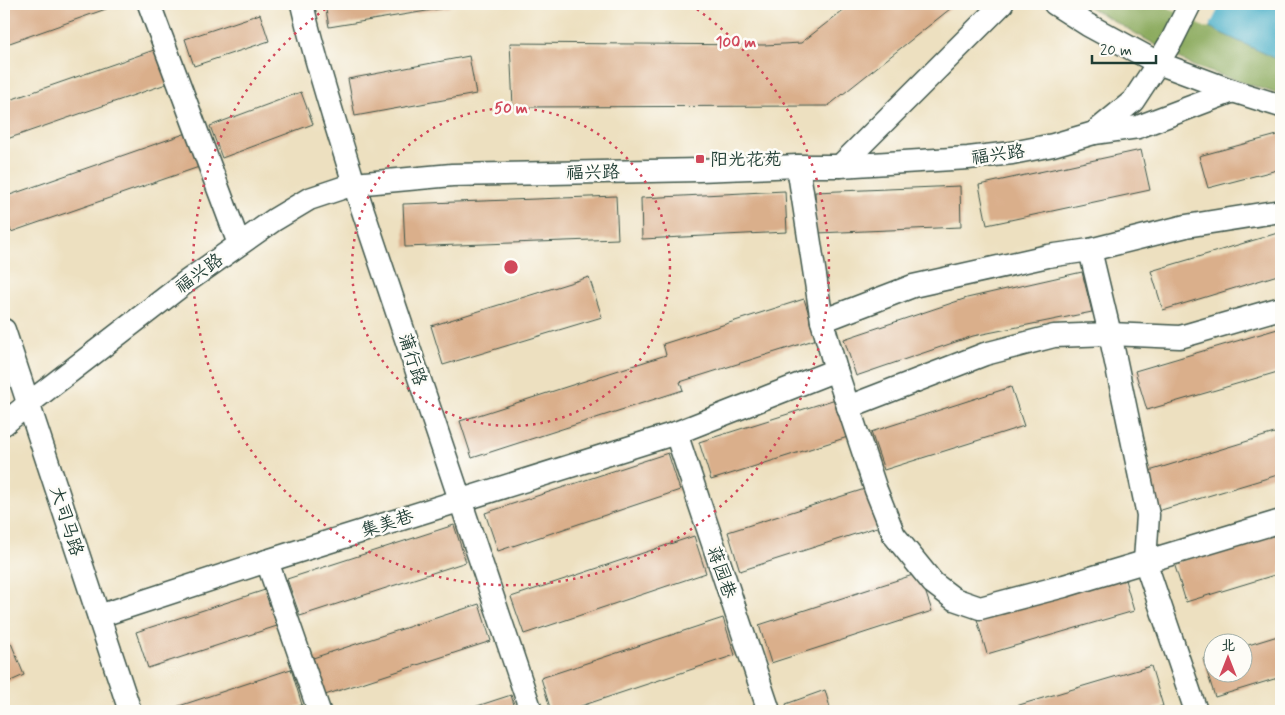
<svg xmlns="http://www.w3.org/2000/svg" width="1285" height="715" font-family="Mynerve,'LXGW WenKai TC',sans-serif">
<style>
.forest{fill:#8cab5e;stroke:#567449}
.water{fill:#48afc7;stroke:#34767e}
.pier{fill:#ede0c0}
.building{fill:#daaf8b}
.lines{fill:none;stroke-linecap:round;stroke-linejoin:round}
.minor-casing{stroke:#3e5549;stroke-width:25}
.minor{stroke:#fff;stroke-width:22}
.ring{fill:none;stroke:#d1495b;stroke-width:2.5;stroke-dasharray:2.5 5}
.poi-dot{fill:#d1495b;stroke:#fdfcf7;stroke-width:2}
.labels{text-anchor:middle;stroke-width:5;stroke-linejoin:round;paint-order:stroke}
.street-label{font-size:18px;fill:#1f3d34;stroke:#fdfcf7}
.poi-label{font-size:18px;fill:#1f3d34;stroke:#fdfcf7;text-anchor:start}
.centre{fill:#d1495b;stroke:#fdfcf7;stroke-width:2.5}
.ring-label{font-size:15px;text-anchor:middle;font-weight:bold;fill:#d1495b;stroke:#fdfcf7;stroke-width:5;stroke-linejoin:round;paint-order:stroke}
</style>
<rect width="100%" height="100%" fill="#fdfcf7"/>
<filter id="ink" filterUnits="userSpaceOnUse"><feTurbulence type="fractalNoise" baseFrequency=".02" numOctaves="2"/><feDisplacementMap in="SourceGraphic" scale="10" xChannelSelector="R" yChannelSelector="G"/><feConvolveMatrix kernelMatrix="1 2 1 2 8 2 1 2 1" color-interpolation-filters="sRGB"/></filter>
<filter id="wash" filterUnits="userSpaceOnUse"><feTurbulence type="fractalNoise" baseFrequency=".0096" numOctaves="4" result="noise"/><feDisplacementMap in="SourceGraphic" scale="20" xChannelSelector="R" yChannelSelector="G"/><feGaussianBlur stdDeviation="1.12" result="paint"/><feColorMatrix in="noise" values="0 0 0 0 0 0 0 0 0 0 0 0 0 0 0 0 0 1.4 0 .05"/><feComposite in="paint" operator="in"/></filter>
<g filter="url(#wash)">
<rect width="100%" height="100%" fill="#ede0c0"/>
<polygon class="forest" points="1084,4 1166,4 1221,33 1281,61 1281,95 1193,66"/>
<polygon class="water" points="1166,4 1281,4 1281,61 1221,33"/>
<polygon class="pier" points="1164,4 1221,4 1208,29 1165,6"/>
<g id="blocks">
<g class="building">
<polygon points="13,4 120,4 4,45 4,7"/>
<polygon points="325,4 450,4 451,7 329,27"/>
<polygon points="851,4 954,4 955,5 828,106 513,107 510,43 764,45 801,43"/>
<polygon points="260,14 269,41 194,66 185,39"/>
<polygon points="157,49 169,83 4,140 4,102"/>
<polygon points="469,56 476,94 355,116 348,79"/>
<polygon points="301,92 313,124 222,158 210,126"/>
<polygon points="187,133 199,167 11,232 4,212 4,197"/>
<polygon points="1281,134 1281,169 1208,188 1199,156"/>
<polygon points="1141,150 1150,190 987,225 979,185"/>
<polygon points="960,186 961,227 817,233 815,192"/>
<polygon points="785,191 787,232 642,239 641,198"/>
<polygon points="616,196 618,239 405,247 403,204"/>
<polygon points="1281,232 1281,274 1163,310 1151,271"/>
<polygon points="1082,272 1092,312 973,336 856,376 844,339 967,298"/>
<polygon points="589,277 602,317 443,365 431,326"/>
<polygon points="804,299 817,339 680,382 683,390 472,458 460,421 666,355 663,344"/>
<polygon points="1281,328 1281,371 1147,410 1135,371"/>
<polygon points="1011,387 1024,426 884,470 871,432"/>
<polygon points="839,398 851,436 711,480 699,442"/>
<polygon points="1281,431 1281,474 1158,511 1146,472"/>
<polygon points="668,453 680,490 498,551 485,513"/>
<polygon points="868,488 880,526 740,571 728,532"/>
<polygon points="454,525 466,562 300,616 287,579"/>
<polygon points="1281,531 1281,573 1186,602 1174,563"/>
<polygon points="694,536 706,573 524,634 511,597"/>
<polygon points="919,573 932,611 771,663 759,625"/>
<polygon points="1123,573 1134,611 987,654 976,616"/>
<polygon points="265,590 277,626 148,668 136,632"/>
<polygon points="479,604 491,641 325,695 313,658"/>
<polygon points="723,618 735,655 566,711 551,711 541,678"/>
<polygon points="1281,635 1281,677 1215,697 1203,659 1212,656 1212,672 1242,672 1242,647"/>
<polygon points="11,643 24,675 4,684 4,645"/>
<polygon points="1151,666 1163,706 1146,711 999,711"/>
<polygon points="291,669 302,705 284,711 164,711"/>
<polygon points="825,690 831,711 788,711 786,704"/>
<polygon points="511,695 516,711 462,711"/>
</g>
</g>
</g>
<g filter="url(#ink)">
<use href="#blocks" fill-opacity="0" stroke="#3e5549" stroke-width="1"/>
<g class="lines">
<defs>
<g id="minor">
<polyline points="149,4 239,244"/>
<path d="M302 4C316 65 336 124 354 184L531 711"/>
<polyline points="1055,4 1088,25 1158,63 1233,91 1281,106"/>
<polyline points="1094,133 1138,127 1233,91"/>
<polyline points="798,166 822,321 836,370 876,490 894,535 933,583 954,599 980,608 1064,586 1281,521"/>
<polyline points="840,166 1002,4"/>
<polyline points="1090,250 1110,334 1148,515 1145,561 1196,711"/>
<polyline points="822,321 913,286 1048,256 1090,250 1186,226 1281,211"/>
<polyline points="4,330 130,711"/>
<polyline points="848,407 985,354 1054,336 1110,334 1180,337 1281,308"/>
<polyline points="4,424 28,404 186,282 274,220 309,199 354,184 452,175 699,170 798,166 840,166 968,158 1012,153 1053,145 1094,133 1133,101 1158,63 1172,40 1190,4"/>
<polyline points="676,433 769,711"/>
<polyline points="267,561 319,711"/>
<polyline points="99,616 267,561 676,433 836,370"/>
</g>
</defs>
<use href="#minor" class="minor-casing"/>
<use href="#minor" class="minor"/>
</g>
</g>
<g class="ring">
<circle cx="511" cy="267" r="159"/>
<path d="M691 5A318 318 0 1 1 331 5"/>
</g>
<rect class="poi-dot" x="695" y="154" width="10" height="10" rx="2.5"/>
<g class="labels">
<g class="street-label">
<text transform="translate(998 154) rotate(-8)" y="6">福兴路</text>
<text transform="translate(593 172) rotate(-1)" y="6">福兴路</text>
<text transform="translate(199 273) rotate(-36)" y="6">福兴路</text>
<text transform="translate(413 359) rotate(72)" y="6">蒲行路</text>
<text transform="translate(67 521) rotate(72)" y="6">大司马路</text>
<text transform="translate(387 523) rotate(-18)" y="6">集美巷</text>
<text transform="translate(722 572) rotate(71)" y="6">蒋园巷</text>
</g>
<g class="poi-label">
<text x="710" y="165">阳光花苑</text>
</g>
</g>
<circle cx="511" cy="267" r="8" class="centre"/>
<g class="ring-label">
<text x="736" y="47">100 m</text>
<text x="511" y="113">50 m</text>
</g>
<rect width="1285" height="715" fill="none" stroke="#fdfcf7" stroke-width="20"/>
<g transform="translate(1228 658)"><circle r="24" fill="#fdfcf7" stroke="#a4b0a9"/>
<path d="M0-4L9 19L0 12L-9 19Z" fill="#d1495b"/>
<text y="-8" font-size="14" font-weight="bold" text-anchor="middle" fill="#1f3d34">北</text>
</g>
<path d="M1092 55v8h64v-8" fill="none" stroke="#1f3d34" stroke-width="2.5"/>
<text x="1100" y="55" font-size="15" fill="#1f3d34" stroke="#fdfcf7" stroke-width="4" paint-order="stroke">20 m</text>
</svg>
